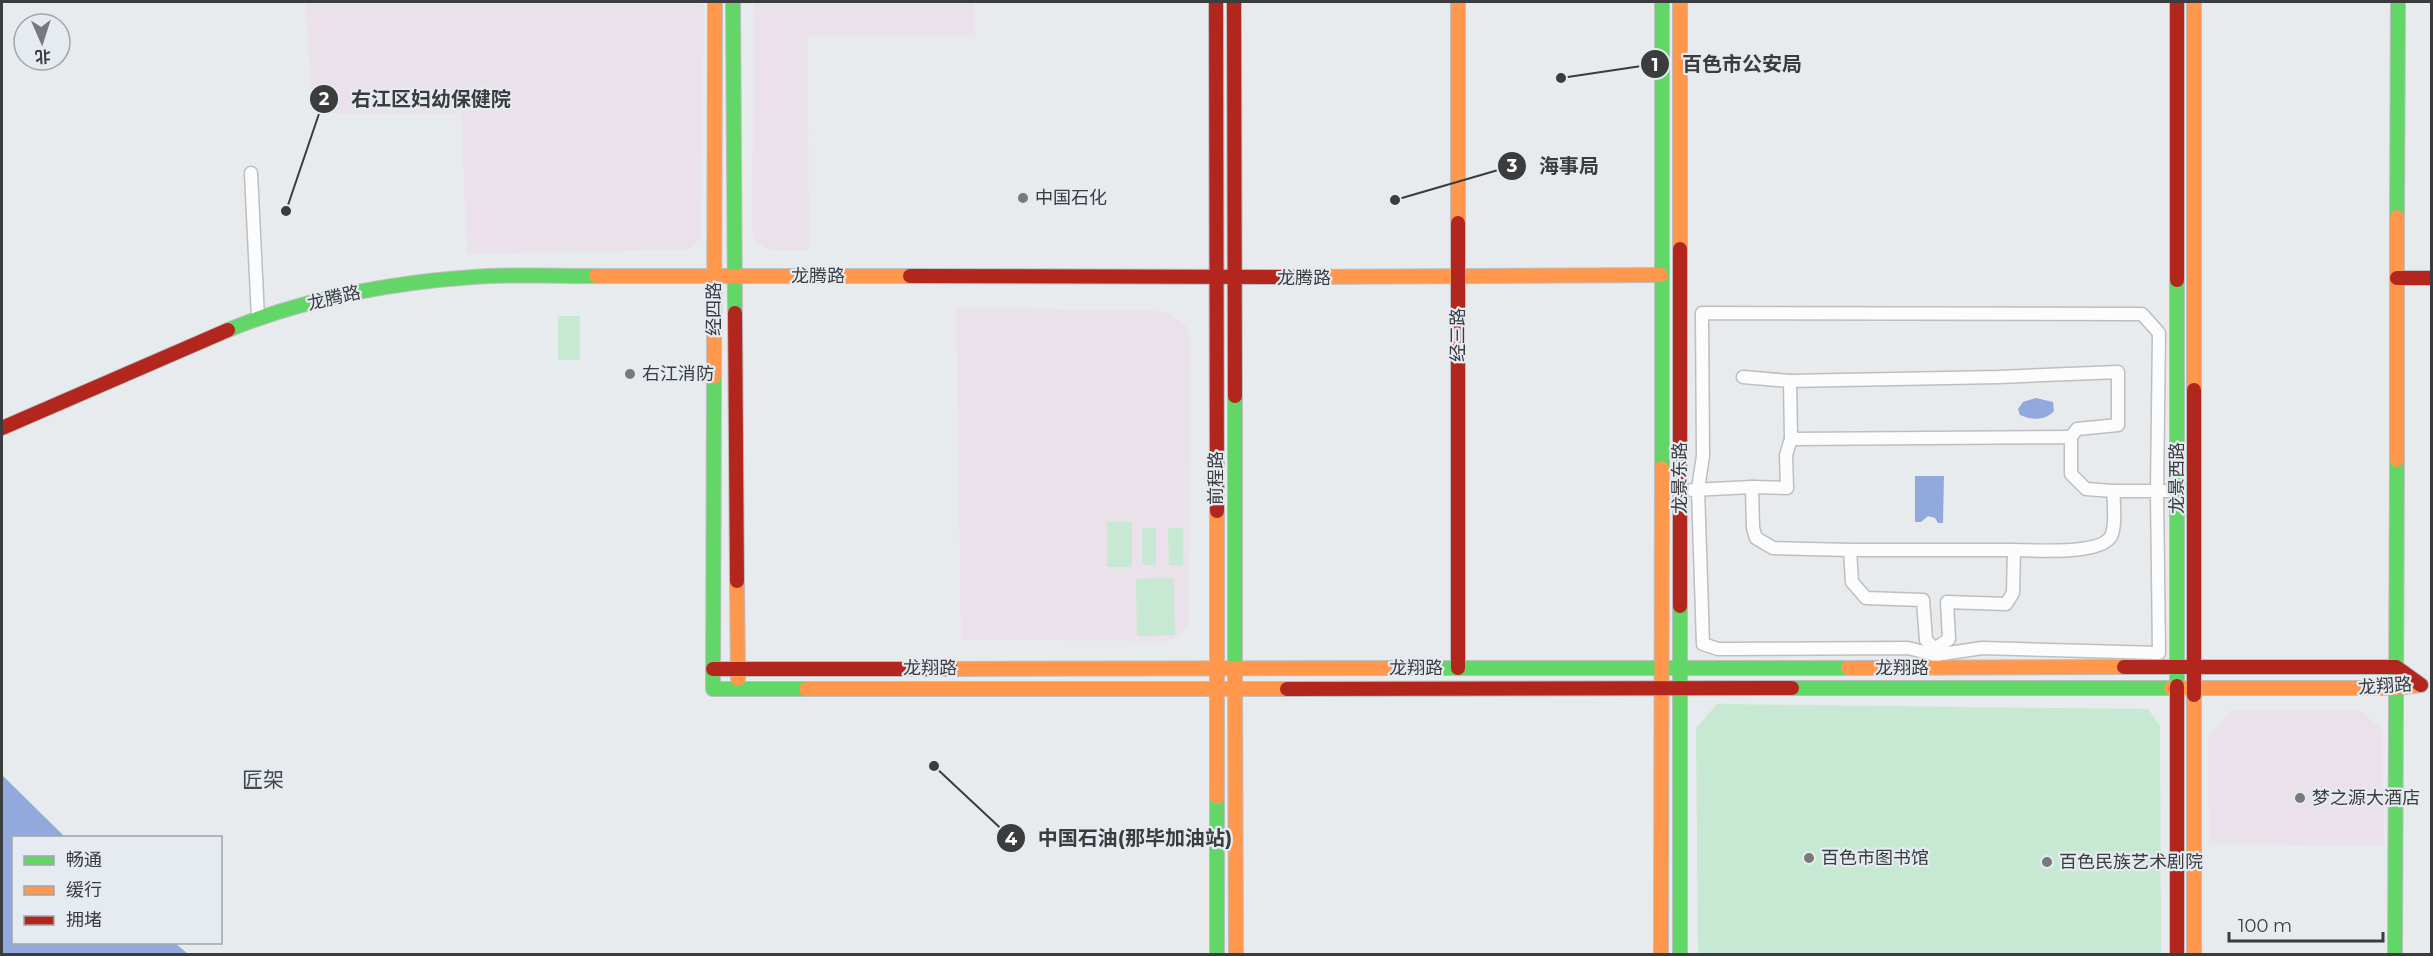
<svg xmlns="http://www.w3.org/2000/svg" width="2433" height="956" font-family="Montserrat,'Noto Sans SC',sans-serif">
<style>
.commercial{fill:#ebe1ea}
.green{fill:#c7e8d3}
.water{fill:#91a9dc}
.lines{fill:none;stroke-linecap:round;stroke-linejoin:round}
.street-casing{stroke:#bcbec0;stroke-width:15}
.fast-casing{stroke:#bcbec0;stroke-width:16}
.slow-casing{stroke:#bcbec0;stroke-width:16}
.jam-casing{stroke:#bcbec0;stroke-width:16}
.street{stroke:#fcfcfc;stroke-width:12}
.fast{stroke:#63d668;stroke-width:14}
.slow{stroke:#ff974d;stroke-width:14}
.jam{stroke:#b3261e;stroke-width:14}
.poi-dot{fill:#77797b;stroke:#e5ebf0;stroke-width:2}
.labels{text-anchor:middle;stroke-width:4.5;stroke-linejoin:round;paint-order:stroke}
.poi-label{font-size:18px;fill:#3a3c3e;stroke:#e5ebf0;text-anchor:start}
.street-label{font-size:18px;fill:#3a3c3e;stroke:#e5ebf0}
.quarter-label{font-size:21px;fill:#43484c;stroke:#e5ebf0}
.leader{fill:none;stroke:#3a3c3e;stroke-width:2}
.callout-dot{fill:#3a3c3e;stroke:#e5ebf0;stroke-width:2}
.mark-label{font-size:18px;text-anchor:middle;font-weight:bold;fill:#fff}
.callout-label{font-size:20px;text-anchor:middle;font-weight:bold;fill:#3a3c3e;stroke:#e5ebf0;stroke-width:4.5;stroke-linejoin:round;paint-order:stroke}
</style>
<rect width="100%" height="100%" fill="#e8ebed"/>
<g class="commercial">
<polygon points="305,2 704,2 701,239 688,250 467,254 461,113 324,113 311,88"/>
<polygon points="754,2 974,2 975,36 808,37 809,251 770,251 755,240 752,225"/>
<polygon points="956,308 1150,310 1168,313 1186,325 1191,343 1189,624 1181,635 1170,641 961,640"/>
<polygon points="2231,710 2360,710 2382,729 2384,846 2209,844 2208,737"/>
</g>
<g class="green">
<rect x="558" y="316" width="22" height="44"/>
<rect x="1107" y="522" width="25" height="45"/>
<rect x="1142" y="528" width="14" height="37"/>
<polygon points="1168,528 1183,528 1183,565 1169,565"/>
<polygon points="1174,578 1175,635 1137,636 1136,579"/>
<polygon points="1717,704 2148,709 2160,726 2161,954 1698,954 1696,728"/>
</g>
<g class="water">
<path d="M2036 398 2053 402 2054 411C2045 421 2032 420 2020 415L2018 409 2023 402Z"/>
<polygon points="1915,476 1944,476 1943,523 1938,523 1935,518 1928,516 1921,522 1915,522"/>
<polygon points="2,775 65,837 14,838 14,942 175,943 188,954 2,954"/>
</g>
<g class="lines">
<defs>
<g id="street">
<polyline points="251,173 258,318"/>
<polygon points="1702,313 2142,314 2159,333 2157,491 2159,653 1982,648 1936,655 1908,648 1718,649 1703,644 1698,489 1703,456"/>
<polyline points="1743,377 1790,381 1999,377 2118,372 2118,425 2077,429 2071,437"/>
<polyline points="1790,381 1791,439 2071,437 2071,474 2086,489 2113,491"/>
<polyline points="1752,487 1787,488 1786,455 1791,439"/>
<polyline points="1692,490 1752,487 1753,528 1756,538 1773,548 1850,550 1852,582 1866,598 1923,600 1926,640 1935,649 1936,657"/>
<polyline points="1850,550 2014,550"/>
<path d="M1935 649 1949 639 1947 602 2006 604 2013 593 2014 550C2035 550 2105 556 2112 534 2116 522 2114 503 2113 491H2177"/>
</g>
<g id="fast">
<polyline points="733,2 735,313"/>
<polyline points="2397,217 2398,2"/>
<polyline points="2177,280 2177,686"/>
<path d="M228 330C306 298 389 283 473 277 514 274 555 276 596 276"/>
<polyline points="714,377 713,689 806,689"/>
<polyline points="1235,396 1235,670"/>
<polyline points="1662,468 1662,2"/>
<polyline points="1680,606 1680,954"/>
<polyline points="1399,668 1848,668"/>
<polyline points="1792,688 2171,688"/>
<polyline points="1217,797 1217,954"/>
<polyline points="2395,954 2397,460"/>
</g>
<g id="slow">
<polyline points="1458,2 1458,223"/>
<polyline points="1680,2 1680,249"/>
<polyline points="2194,2 2194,390"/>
<polyline points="596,276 910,276"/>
<polyline points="1303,277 1661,275"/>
<polyline points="714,377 715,2"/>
<polyline points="2397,460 2397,217"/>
<polyline points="1217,511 1217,797"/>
<polyline points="737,581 738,679"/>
<polyline points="1848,668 2124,667"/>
<polyline points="951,669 1399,668"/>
<polyline points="1235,670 1236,954"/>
<polyline points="2171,688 2396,688 2421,685"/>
<polyline points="806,689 1287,689"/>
<polyline points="2194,695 2194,954"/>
<polyline points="1661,954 1662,468"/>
</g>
<g id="jam">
<polyline points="1216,2 1217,511"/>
<polyline points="1234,2 1235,396"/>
<polyline points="2177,2 2177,280"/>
<polyline points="1458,223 1458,668"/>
<polyline points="1680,249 1680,606"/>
<polyline points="910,276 1303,277"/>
<polyline points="2397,278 2432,278"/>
<polyline points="735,313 737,581"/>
<polyline points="2194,390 2194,695"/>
<polyline points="2,428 228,330"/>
<polyline points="2124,667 2396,667 2421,685"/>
<polyline points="713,669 951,669"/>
<polyline points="2177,686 2177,954"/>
<polyline points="1287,689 1792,688"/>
</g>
</defs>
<use href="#street" class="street-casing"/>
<use href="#fast" class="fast-casing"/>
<use href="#slow" class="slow-casing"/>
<use href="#jam" class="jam-casing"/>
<use href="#street" class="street"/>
<use href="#fast" class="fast"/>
<use href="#slow" class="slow"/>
<use href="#jam" class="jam"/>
</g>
<g class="poi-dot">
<circle cx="1023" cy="198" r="6"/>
<circle cx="630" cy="374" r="6"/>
<circle cx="2300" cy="798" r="6"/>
<circle cx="1809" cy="858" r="6"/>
<circle cx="2047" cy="862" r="6"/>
</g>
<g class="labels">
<g class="poi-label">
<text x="1035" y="204">中国石化</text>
<text x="642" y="380">右江消防</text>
<text x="2312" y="804">梦之源大酒店</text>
<text x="1821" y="864">百色市图书馆</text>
<text x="2059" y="868">百色民族艺术剧院</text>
</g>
<g class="street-label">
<text x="818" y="282">龙腾路</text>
<text x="1304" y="284">龙腾路</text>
<text transform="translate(334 298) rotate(-13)" y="6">龙腾路</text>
<text transform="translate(714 309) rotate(-90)" y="6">经四路</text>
<text transform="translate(1458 335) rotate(-90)" y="6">经三路</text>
<text transform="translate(1216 478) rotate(-90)" y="6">前程路</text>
<text transform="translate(1680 478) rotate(-90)" y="6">龙景东路</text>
<text transform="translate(2177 478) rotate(-90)" y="6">龙景西路</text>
<text x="930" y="674">龙翔路</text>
<text x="1416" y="674">龙翔路</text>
<text x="1902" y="674">龙翔路</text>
<text transform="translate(2385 686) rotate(-4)" y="6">龙翔路</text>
</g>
<g class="quarter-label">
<text x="263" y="787">匠架</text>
</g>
</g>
<path class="leader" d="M1561 78L1655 64M286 211L324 99M1395 200L1512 166M934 766L1011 838"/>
<g class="callout-dot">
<circle cx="1561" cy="78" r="6"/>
<circle cx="286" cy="211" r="6"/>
<circle cx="1395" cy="200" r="6"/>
<circle cx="934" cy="766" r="6"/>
<circle cx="1655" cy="64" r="15"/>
<circle cx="324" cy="99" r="15"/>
<circle cx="1512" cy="166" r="15"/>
<circle cx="1011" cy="838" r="15"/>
</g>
<g class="mark-label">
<text x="1655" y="71">1</text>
<text x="324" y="105">2</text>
<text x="1512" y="172">3</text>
<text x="1011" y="845">4</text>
</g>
<g class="callout-label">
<text x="1742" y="71">百色市公安局</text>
<text x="431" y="106">右江区妇幼保健院</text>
<text x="1569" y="173">海事局</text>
<text x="1135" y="845">中国石油(那毕加油站)</text>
</g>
<rect width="2433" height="956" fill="none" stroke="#3a3c3e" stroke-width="6"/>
<rect x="12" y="836" width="210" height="108" fill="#e5ebf0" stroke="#a1a5a9" stroke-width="1.5"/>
<rect x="24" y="856" width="30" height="9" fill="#63d668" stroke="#a1a5a9" stroke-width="1.5"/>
<text x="66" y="866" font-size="18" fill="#3a3c3e">畅通</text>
<rect x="24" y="886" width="30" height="9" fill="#ff974d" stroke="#a1a5a9" stroke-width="1.5"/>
<text x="66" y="896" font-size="18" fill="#3a3c3e">缓行</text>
<rect x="24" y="916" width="30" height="9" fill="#b3261e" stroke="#a1a5a9" stroke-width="1.5"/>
<text x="66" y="926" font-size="18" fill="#3a3c3e">拥堵</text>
<g transform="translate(42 42) rotate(177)"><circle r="28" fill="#e5ebf0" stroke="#a1a5a9" stroke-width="1.5"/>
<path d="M0-4.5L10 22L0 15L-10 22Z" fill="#77797b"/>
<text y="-9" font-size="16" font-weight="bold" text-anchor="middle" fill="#3a3c3e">北</text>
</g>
<path d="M2229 932v9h154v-9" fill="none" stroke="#3a3c3e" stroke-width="3"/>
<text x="2238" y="932" font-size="18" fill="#3a3c3e" stroke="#e5ebf0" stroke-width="4.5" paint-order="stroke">100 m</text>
</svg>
